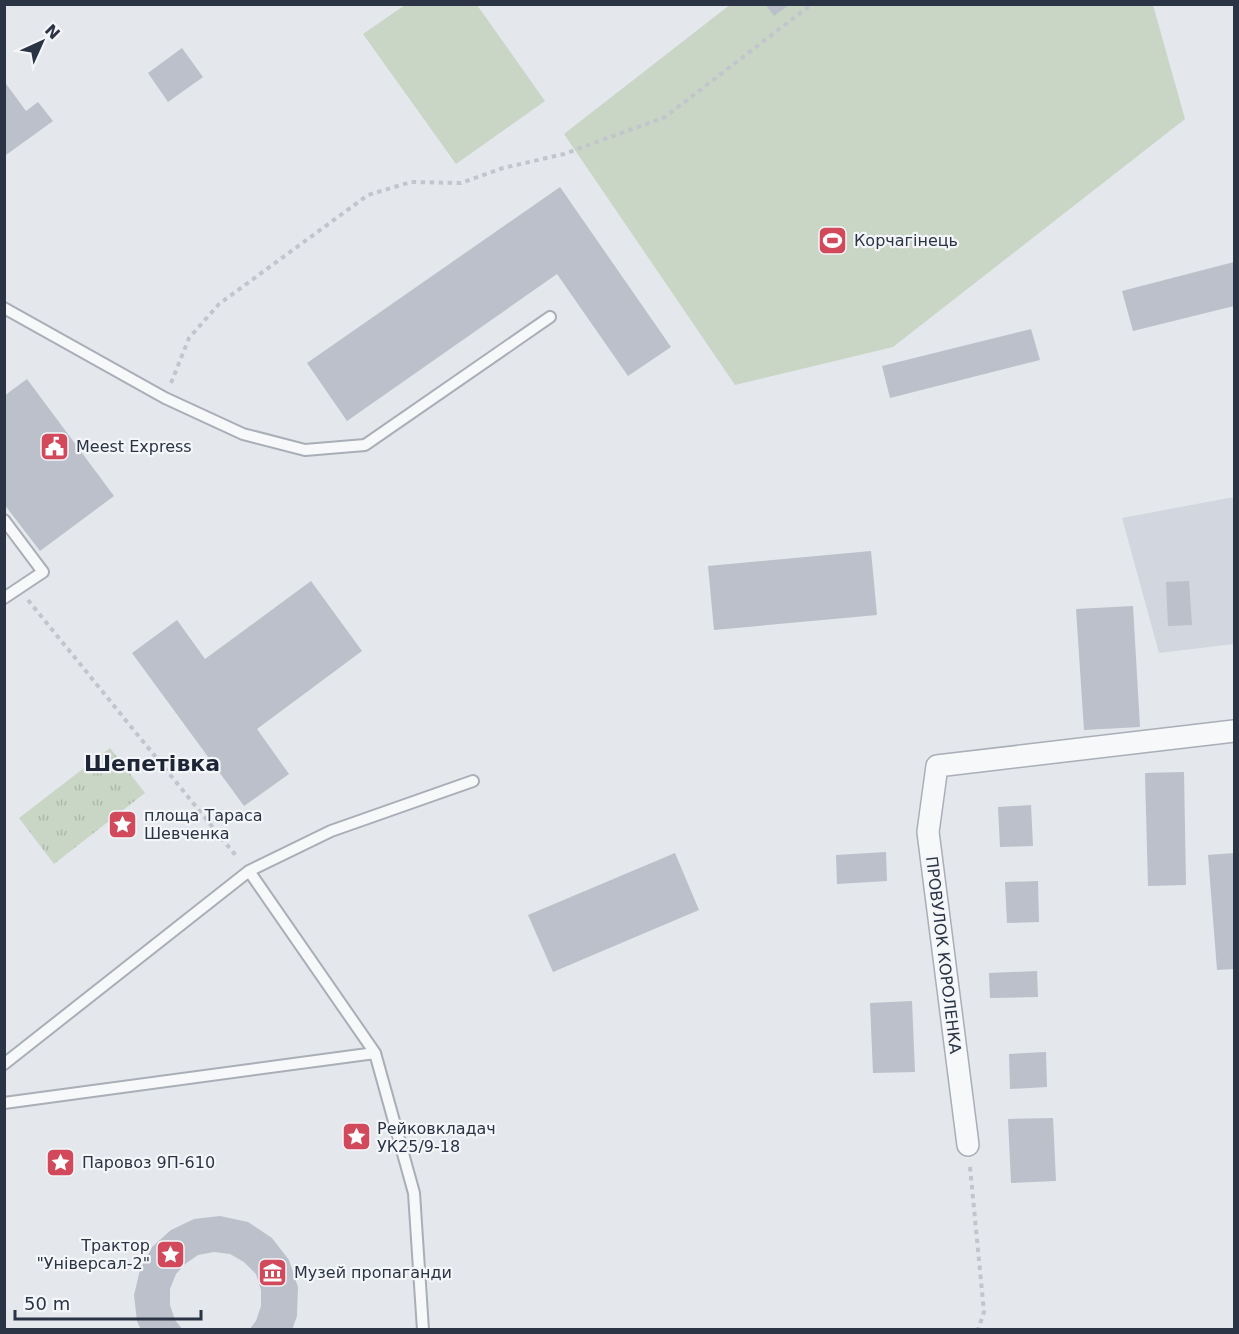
<svg xmlns="http://www.w3.org/2000/svg" width="1239" height="1334" font-family="'DejaVu Sans',sans-serif">
<style>
.built{fill:#d2d6de}
.grass{fill:url(#grass-tufts)}
.green{fill:#c9d6c5}
.building{fill:#bbc0ca}
.lines{fill:none;stroke-linecap:round;stroke-linejoin:round}
.service-casing{stroke:#a9aeb7;stroke-width:14}
.minor-casing{stroke:#a9aeb7;stroke-width:24}
.path{stroke:#c2c5cb;stroke-width:4;stroke-dasharray:4.5 4.5;stroke-linecap:butt}
.service{stroke:#f7f8fa;stroke-width:10}
.minor{stroke:#f7f8fa;stroke-width:21}
.labels{text-anchor:middle;stroke-width:4.5;stroke-linejoin:round;paint-order:stroke}
.poi-label{font-size:16px;fill:#2b3445;stroke:#f4f6f9;text-anchor:start}
.street-label{font-size:16px;fill:#2b3445;stroke:#f4f6f9}
.district-label{font-size:22px;font-weight:bold;fill:#1d2536;stroke:#f4f6f9}
</style>
<defs>
<pattern id="grass-tufts" width="24" height="20" patternUnits="userSpaceOnUse" patternTransform="scale(1.5)"><rect width="24" height="20" fill="#c9d6c5"/><path d="M3 7l-1-3M5 7V3M7 7l1-3M15 17l-1-3M17 17v-4M19 17l1-3" fill="none" stroke="#adb8ab"/></pattern>
</defs>
<rect width="100%" height="100%" fill="#e4e7ec"/>
<!-- built -->
<path class="built" d="M1234 497V644L1159 653 1122 518Z"/>
<!-- grass -->
<path class="grass" d="M110 748 145 793 54 864 19 818Z"/>
<!-- green -->
<path class="green" d="M731 4 1153 5 1185 119 893 347 735 385 564 134Z
M405 5H477L545 101 456 164 363 34Z"/>
<!-- building -->
<path class="building" d="M765 4H790L774 16Z
M182 48 203 77 168 102 148 73Z
M4 81 26 111 38 102 53 121 6 155Z
M560 187 671 347 628 376 557 274 347 421 307 363Z
M1234 262V306L1133 331 1122 291Z
M1031 329 1040 360 890 398 882 366Z
M27 379 114 496 40 551 4 504V396Z
M871 551 877 615 714 630 708 566Z
M311 581 362 651 257 729 289 774 244 806 132 653 177 620 205 659Z
M1189 581 1192 625 1168 626 1166 582Z
M1133 606 1140 727 1084 730 1076 609Z
M1184 772 1186 885 1148 886 1145 773Z
M1031 805 1033 846 1000 847 998 807Z
M886 852 887 881 837 884 836 855Z
M675 853 699 910 553 972 528 915Z
M1234 853V969L1217 970 1208 855Z
M1038 881 1039 922 1007 923 1005 882Z
M1037 971 1038 997 990 998 989 973Z
M912 1001 915 1072 873 1073 870 1003Z
M1046 1052 1047 1087 1010 1089 1009 1054Z
M1053 1118 1056 1181 1011 1183 1008 1119Z
M220 1216 248 1222 272 1238 289 1260 298 1287 297 1316 292 1330H249L256 1321 261 1306V1290L256 1274 244 1262 230 1254 214 1252 198 1255 185 1264 176 1274 170 1289V1305L175 1320 183 1330H141L137 1321 134 1295 140 1270 152 1247 171 1230 194 1219Z"/>
<g class="lines">
<defs>
<path id="service" d="M4 308 165 398 243 434 305 450 365 445 550 317
M4 520 43 572 4 598
M249 871 375 1053 414 1193 423 1330
M4 1064 249 871 331 831 473 781
M4 1103 375 1053"/>
<path id="minor" d="M968 1145 928 832 937 766 1234 731"/>
</defs>
<!-- service casing -->
<use href="#service" class="service-casing"/>
<!-- minor casing -->
<use href="#minor" class="minor-casing"/>
<!-- path -->
<path class="path" d="M171 383 189 338 219 304 368 195 411 182 461 183 503 168 564 154 665 117 812 4
M28 600 237 857
M970 1167 984 1312 978 1330"/>
<!-- service -->
<use href="#service" class="service"/>
<!-- minor -->
<use href="#minor" class="minor"/>
</g>
<!-- icons -->
<defs>
<symbol id="stadium-square" viewBox="-11 -11 22 22"><rect x="-9" y="-9" width="18" height="18" rx="4" fill="#d1495b" stroke="#f4f6f9"/><path d="M0-5a6.5 5 0 1 0 0 10a6.5 5 0 1 0 0-10ZM-3.5-1.8h7v3.6h-7Z" fill="#fff"/></symbol>
<symbol id="civic-square" viewBox="-11 -11 22 22"><rect x="-9" y="-9" width="18" height="18" rx="4" fill="#d1495b" stroke="#f4f6f9"/><path d="M-.6-6.5H3V-4.5H.6V-3L4-1V1h2V6H-6V1h2V-1L-.6-3ZM-1.2 2.5V6h2.4V2.5Z" fill="#fff"/></symbol>
<symbol id="sight-square" viewBox="-11 -11 22 22"><rect x="-9" y="-9" width="18" height="18" rx="4" fill="#d1495b" stroke="#f4f6f9"/><path d="M0-6L1.8-2.2L6-1.7L2.9 1.2L3.7 5.4L0 3.3L-3.7 5.4L-2.9 1.2L-6-1.7L-1.8-2.2Z" fill="#fff"/></symbol>
<symbol id="museum-square" viewBox="-11 -11 22 22"><rect x="-9" y="-9" width="18" height="18" rx="4" fill="#d1495b" stroke="#f4f6f9"/><path d="M0-6L6-3V-2H-6V-3ZM-5-1h2V3h-2ZM-1-1h2V3h-2ZM3-1h2V3H3ZM-6 4H6V6H-6Z" fill="#fff"/></symbol>
</defs>
<g fill-rule="evenodd">
<use href="#stadium-square" x="816" y="224" width="33" height="33"/>
<use href="#civic-square" x="38" y="430" width="33" height="33"/>
<use href="#sight-square" x="106" y="808" width="33" height="33"/>
<use href="#sight-square" x="340" y="1120" width="33" height="33"/>
<use href="#sight-square" x="44" y="1146" width="33" height="33"/>
<use href="#sight-square" x="154" y="1238" width="33" height="33"/>
<use href="#museum-square" x="256" y="1256" width="33" height="33"/>
</g>
<g class="labels">
<!-- poi labels -->
<g class="poi-label">
<text x="854" y="246">Корчагінець</text>
<text x="76" y="452">Meest Express</text>
<text x="144" y="821">площа Тараса<tspan x="144" dy="18">Шевченка</tspan></text>
<text x="377" y="1134">Рейковкладач<tspan x="377" dy="18">УК25/9-18</tspan></text>
<text x="82" y="1168">Паровоз 9П-610</text>
<text x="150" y="1251" text-anchor="end">Трактор<tspan x="150" dy="18">"Універсал-2"</tspan></text>
<text x="294" y="1278">Музей пропаганди</text>
</g>
<!-- street labels -->
<g class="street-label">
<text transform="translate(944 955) rotate(83)" y="6">ПРОВУЛОК КОРОЛЕНКА</text>
</g>
<!-- district labels -->
<g class="district-label">
<text x="152" y="771">Шепетівка</text>
</g>
</g>
<!-- border -->
<rect width="1239" height="1334" fill="none" stroke="#2b3445" stroke-width="12"/>
<!-- north arrow -->
<g transform="translate(42 42) rotate(45)" stroke="#f4f6f9" stroke-width="4.5" paint-order="stroke">
<path d="M0-4.5L10 22L0 15L-10 22Z" fill="#2b3445"/>
<text y="-9" font-size="16" font-weight="bold" text-anchor="middle" fill="#2b3445">N</text>
</g>
<!-- scale -->
<path d="M15 1310v9h186v-9" fill="none" stroke="#2b3445" stroke-width="3"/>
<text x="24" y="1310" font-size="18" fill="#2b3445" stroke="#f4f6f9" stroke-width="4.5" paint-order="stroke">50 m</text>
</svg>
